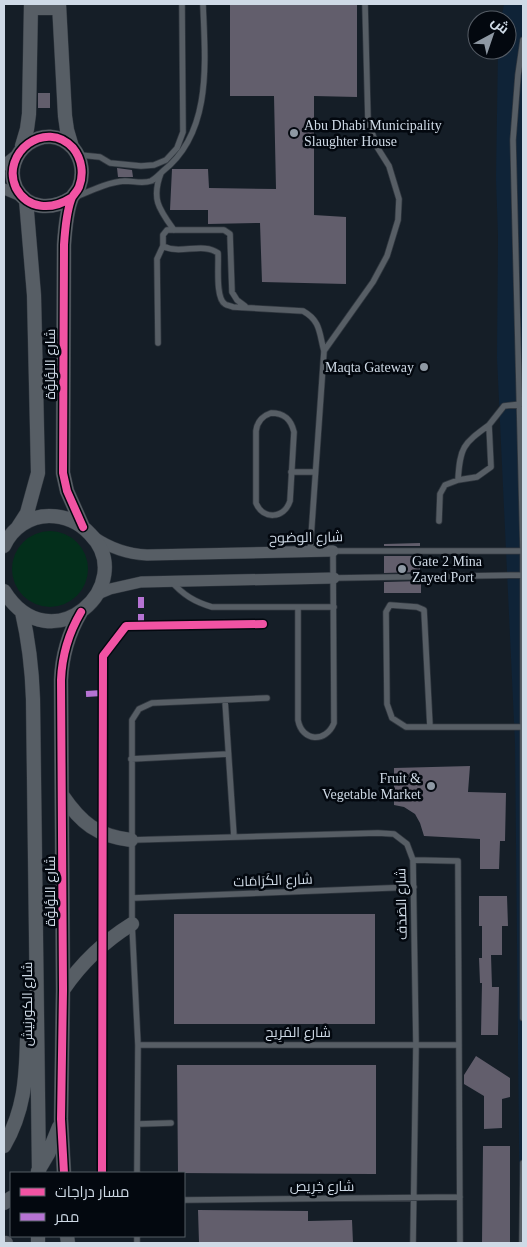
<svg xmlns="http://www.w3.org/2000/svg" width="527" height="1247" font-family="'Times New Roman',Cairo,serif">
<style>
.built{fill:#0f2337}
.green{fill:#032f1b}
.building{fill:#625e6c}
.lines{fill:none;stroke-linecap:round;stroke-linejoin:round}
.service-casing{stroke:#30373f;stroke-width:7}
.minor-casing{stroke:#30373f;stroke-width:12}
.tertiary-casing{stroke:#30373f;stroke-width:15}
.service{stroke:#575e65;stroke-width:5.5}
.minor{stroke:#575e65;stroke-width:11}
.tertiary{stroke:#575e65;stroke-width:14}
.quiet{stroke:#b673d3;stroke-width:6;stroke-dasharray:12 6;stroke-linecap:butt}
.cycleway-casing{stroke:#03080f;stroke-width:11}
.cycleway{stroke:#f153a3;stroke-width:8}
.poi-dot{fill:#8e98a3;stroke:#03080f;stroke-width:2}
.labels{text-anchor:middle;stroke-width:5;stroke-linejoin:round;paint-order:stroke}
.poi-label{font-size:14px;fill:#cfdae6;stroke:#03080f;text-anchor:start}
.street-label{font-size:14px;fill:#cfdae6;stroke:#03080f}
</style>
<rect width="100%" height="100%" fill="#151e27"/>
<!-- built -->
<path class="built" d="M504 4H523V1243H520L515 743 497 358 498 236 496 179 498 50H507V20H501Z"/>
<!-- green -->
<path class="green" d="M12 569a38 38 0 1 1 76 0a38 38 0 1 1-76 0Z"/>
<!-- building -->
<path class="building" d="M230 4H357V97L314 96V215L346 217V284L262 282 260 223 208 224V210H170L172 169H208L209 188 276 189 274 96H230Z
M38 93H50V108H38Z
M117 168 132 170 133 177H118Z
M420 543V546H384V544Z
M384 556H420V572L384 573Z
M421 581V593H384V582Z
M470 766 468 792 506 793 505 841H500L499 869H480V839L424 836 420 823 415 814 404 807 394 805V768Z
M479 896H507L508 926H502V955H491L492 987H499L498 1035H481L482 983H480L479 958H482V926H479Z
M174 914H375V1024H174Z
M476 1056 510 1078V1097L502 1099V1128L484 1129V1096L464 1084V1075Z
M177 1065H376V1174L178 1173Z
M483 1146H510V1243H482Z
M198 1210 308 1211V1221L352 1220 353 1243H199Z"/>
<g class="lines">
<defs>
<path id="service" d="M523 40 518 75 513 140 523 551V1018
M80 155 100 157 110 163 141 166 154 165 166 160 177 148 183 132 182 4
M161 173C151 199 159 209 174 230
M78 196C92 190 109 182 125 181 133 181 143 184 151 181 155 179 160 174 163 171 213 132 205 60 203 4
M245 306 237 300 232 292 230 234 224 230H167L163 235V246C179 255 203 242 218 253 219 264 215 298 225 304 225 305 232 306 233 307L303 311C321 321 319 333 324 351L310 552
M158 343 157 259 163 246
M324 351 373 282 387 256 398 220 399 199 389 166 377 147 368 121 365 4
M271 413C284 413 291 419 294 432L290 501C284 519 263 520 256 503V431C257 422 262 416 271 413Z
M291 472H315
M458 480C460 447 463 444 489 425
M439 521 440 494 445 485 458 480 477 477 491 467 489 425 504 406 521 404
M334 578 523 575
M171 581C183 595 195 602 212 607H334
M298 608V720C302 742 326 743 334 723L333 551H523
M225 700 234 837
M430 727 424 610 417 607 390 605 386 612 387 704 392 718 406 727H523
M131 759 228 754
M131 840 378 833 394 834 407 844 413 860 416 1045 413 1243
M413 860 458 861 460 1243
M133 898 414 887
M138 1045H458
M138 1124 171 1123
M137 1173 138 1045 132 924V720L139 709 152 703 267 698
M184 1200 460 1197
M137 1236V1243
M522 1243 523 1163"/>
<path id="minor" d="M4 165 14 157
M4 189 21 196
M94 537C110 548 127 554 147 555L333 551
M98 594 110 589 141 582 334 578"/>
<path id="tertiary" d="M59 4 65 116 67 130 72 147
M31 8H59
M22 146 27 129 29 114 31 4
M71 198C52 210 28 210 16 188 0 153 46 118 73 148 82 159 84 174 79 187 77 192 72 195 71 200 66 214 65 230 64 245L63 473 67 491 83 527
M18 527 27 513 38 473 34 295 26 200
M4 546C12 528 30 516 49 516 66 516 79 522 90 534 140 584 51 666 4 591
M22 612C29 642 32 669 33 699L39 1173
M62 795C81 823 97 836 131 840
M63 990C82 962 103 942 132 924
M4 1146C24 1111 26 1080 27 1040
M38 1171 48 1154 59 1127
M64 1173 61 1119 63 990 61 680C62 655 68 634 81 612
M4 1203 11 1198
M67 1236 68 1243
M4 1243H6
M38 1243V1236"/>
</defs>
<!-- service casing -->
<use href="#service" class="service-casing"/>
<!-- minor casing -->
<use href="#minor" class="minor-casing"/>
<!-- tertiary casing -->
<use href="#tertiary" class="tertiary-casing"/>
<!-- service -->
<use href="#service" class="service"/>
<!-- minor -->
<use href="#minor" class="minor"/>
<!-- tertiary -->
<use href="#tertiary" class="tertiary"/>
<!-- quiet -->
<path class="quiet" d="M141 626V597
M86 694 102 693"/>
<defs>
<path id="cycleway" d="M71 198C52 210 28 210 16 188 0 153 46 118 73 148 82 159 84 174 79 187 77 192 72 195 71 200 66 214 65 230 64 245L63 473 67 491 83 527
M64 1173 61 1119 63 990 61 680C62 655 68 634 81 612
M102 1173 103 656 126 626 263 624"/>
</defs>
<!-- cycleway casing -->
<use href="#cycleway" class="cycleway-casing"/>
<!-- cycleway -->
<use href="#cycleway" class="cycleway"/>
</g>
<!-- markers -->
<g class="poi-dot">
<circle cx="294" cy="133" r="5"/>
<circle cx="424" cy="367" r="5"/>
<circle cx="402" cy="569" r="5"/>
<circle cx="431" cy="786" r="5"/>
</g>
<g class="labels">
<!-- poi labels -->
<g class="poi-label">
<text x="304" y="130">Abu Dhabi Municipality<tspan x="304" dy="16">Slaughter House</tspan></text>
<text x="414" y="372" text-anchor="end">Maqta Gateway</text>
<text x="412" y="566">Gate 2 Mina<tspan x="412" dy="16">Zayed Port</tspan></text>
<text x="421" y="783" text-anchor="end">Fruit &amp;<tspan x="421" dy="16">Vegetable Market</tspan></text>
</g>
<!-- street labels -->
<g class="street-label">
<text transform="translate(50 364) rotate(-90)" y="5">شارع اللؤلؤة</text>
<text transform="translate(306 537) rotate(-1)" y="5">شارع الوضوح</text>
<text transform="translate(273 880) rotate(-2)" y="5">شارع الكَرَامَات</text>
<text transform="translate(50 891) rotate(-90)" y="5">شارع اللؤلؤة</text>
<text transform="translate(401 904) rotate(-91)" y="5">شارع الصَدَف</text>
<text transform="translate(27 1004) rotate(-90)" y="5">شارع الكورنيش</text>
<text x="298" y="1037">شارع المُرِيح</text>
<text x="322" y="1191">شارع خِرِيص</text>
</g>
</g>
<!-- border -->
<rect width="527" height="1247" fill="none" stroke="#cfdae6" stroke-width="10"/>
<!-- legend -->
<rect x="10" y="1172" width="175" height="65" fill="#03080f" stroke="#555c65"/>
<rect x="20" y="1188" width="25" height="8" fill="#f153a3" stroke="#555c65"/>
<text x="55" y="1197" font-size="15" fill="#cfdae6">مسار دراجات</text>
<rect x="20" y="1213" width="25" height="8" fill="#b673d3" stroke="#555c65"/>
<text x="55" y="1222" font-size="15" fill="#cfdae6">ممر</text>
<!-- north arrow -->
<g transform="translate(492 35) rotate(40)"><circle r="24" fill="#03080f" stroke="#555c65"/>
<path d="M0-4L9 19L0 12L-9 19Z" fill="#8e98a3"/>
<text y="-8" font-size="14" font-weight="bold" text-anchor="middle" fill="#cfdae6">ش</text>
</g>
</svg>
